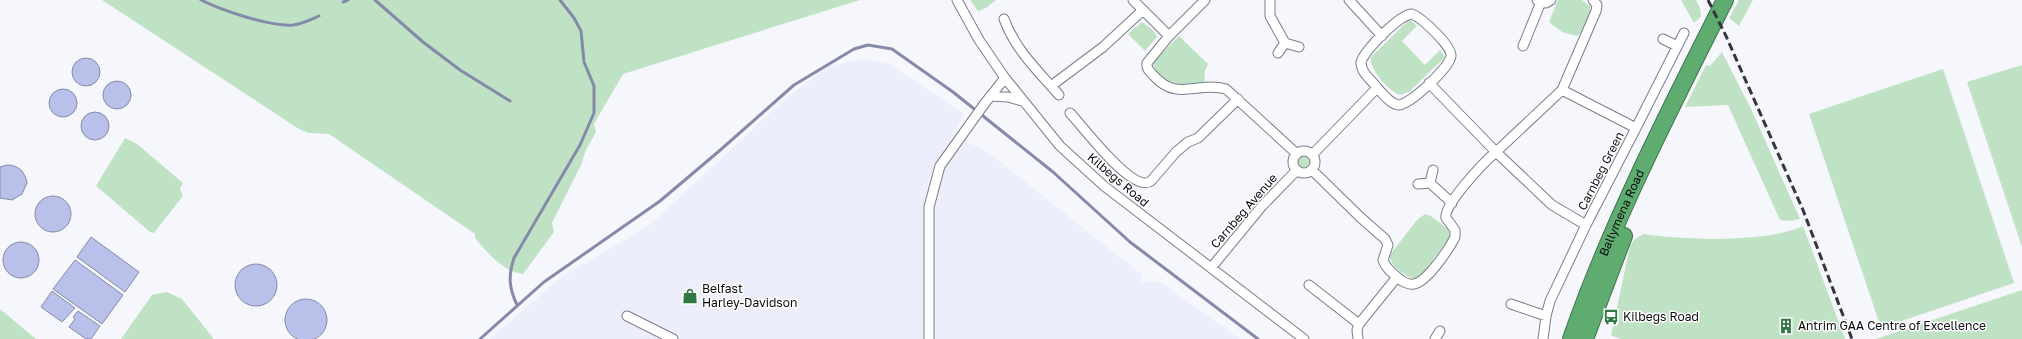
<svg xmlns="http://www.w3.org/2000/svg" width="2022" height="339" font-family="'Golos Text',sans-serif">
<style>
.built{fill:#eceefb}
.green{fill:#bfe2c5}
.water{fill:#b9c0e9;stroke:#858aa8}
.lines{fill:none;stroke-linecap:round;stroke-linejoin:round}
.stream{stroke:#858aa8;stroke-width:3}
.street-casing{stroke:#7b7d8a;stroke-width:11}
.highway-casing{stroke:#41744e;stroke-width:18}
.street{stroke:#fff;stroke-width:9}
.highway{stroke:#5eac6f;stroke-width:16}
.rail{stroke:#35363b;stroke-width:3;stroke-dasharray:8 4;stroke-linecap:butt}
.labels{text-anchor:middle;stroke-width:3;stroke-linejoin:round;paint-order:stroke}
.street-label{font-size:12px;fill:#0b0b10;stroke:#fff}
.poi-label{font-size:12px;fill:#0b0b10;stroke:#fff;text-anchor:start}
</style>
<rect width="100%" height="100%" fill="#f6f7fc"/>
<!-- built -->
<path class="built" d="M860 59 889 64 964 114 952 134 989 153 1142 275 1141 282H1160L1240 339H490L560 278 650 225 783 101 827 67Z"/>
<!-- green -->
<path class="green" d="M102 0H860L623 74 594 124 596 132 585 152 582 163 552 223 554 232 523 274C503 272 487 252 475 238V234L329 134 309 133 299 129Z
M970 0H996L986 8 978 11Z
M1558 0H1582L1590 6C1591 16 1585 31 1577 36L1562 32 1549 22Z
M1681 0H1696L1700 8 1701 17 1694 23Z
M1739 0H1753L1739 26 1729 18Z
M1410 19 1417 26 1402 41 1425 65 1440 50 1445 57 1409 92 1400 95C1389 92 1368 68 1371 57Z
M1142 22 1153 30 1157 37 1145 51 1128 34Z
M1179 36 1208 64 1205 71 1204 85C1184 85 1169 86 1155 70L1153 62Z
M1722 52 1753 113 1800 219 1789 221 1780 220 1728 105 1685 107 1706 65 1710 66Z
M2022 65V247L1967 82Z
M1943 69 2014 283 1881 328 1809 114Z
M125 138 137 144 183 183 180 189 183 196 154 233 150 232 96 186Z
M1298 162a6 6 0 1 1 12 0a6 6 0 1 1-12 0Z
M1425 214 1431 216 1449 230 1450 237 1421 276 1417 279C1407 279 1391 266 1389 256L1417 220Z
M1803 226 1845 339H1620L1611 335 1630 246 1634 240 1643 234C1684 240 1766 243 1803 226Z
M2022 290V339H1876Z
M167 292 182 299 214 339H121L152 295Z
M0 309 36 339H0Z"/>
<!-- water -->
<path class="water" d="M72 72a14 14 0 1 1 28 0a14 14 0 1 1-28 0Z
M103 95a14 14 0 1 1 28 0a14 14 0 1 1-28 0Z
M49 103a14 14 0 1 1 28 0a14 14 0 1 1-28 0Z
M81 126a14 14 0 1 1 28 0a14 14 0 1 1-28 0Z
M7 165C18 165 25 171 27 183L22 194 12 200 0 198V167Z
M35 214a18 18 0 1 1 36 0a18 18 0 1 1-36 0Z
M91 237 139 272 125 292 77 257Z
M3 260a18 18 0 1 1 36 0a18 18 0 1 1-36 0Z
M75 260 123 295 102 324 53 289Z
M235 285a21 21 0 1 1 42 0a21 21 0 1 1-42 0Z
M52 291 75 308 62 322 41 307Z
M285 320a21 21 0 1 1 42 0a21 21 0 1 1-42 0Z
M78 311 100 326 91 339H86L69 327 75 319 73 317Z"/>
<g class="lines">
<!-- stream -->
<path class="stream" d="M201 0C221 10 270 27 293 25 302 24 310 20 319 16
M375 0 423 42 460 70 510 101
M343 2 348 0
M517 305C509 288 508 276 514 258L580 145 594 113V86L584 62 581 31 574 18 560 0
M480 339 544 282 660 201 718 152 794 85 854 49 868 45 892 49 953 92 1053 172 1130 242 1258 339"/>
<defs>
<path id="street" d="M957 0 979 40 1005 78 1060 146 1104 186 1304 339
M1133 0 1169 36 1147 63C1146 69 1150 72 1154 76 1177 102 1199 81 1226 89L1297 154
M1270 0V16L1285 43 1278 53
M1349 0 1382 36
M1537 0 1546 3 1551 0
M1593 0 1597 5 1596 11 1562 90 1636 128 1684 33
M1412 14C1422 18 1452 46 1451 56 1450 67 1409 106 1398 105 1389 103 1381 92 1375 85 1369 78 1361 72 1361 62 1365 50 1400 14 1412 14Z
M1004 19C1014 46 1032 65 1051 86L1103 47 1143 10
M1169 36 1205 0
M1663 39 1677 46
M1285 43 1299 47
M1523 46 1541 2
M1429 83 1496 152 1562 90
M1051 86 1059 95
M990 96 1008 97 1022 101
M1070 113C1082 125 1133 195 1151 181L1176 152 1188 142 1198 138 1238 99
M1293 162a11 11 0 1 1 22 0a11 11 0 1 1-22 0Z
M1313 154 1377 88
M1312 170 1360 217 1385 239 1388 245 1383 260C1385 267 1391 272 1397 277 1401 281 1408 285 1414 284 1427 282 1449 249 1455 237V230L1446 218C1443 205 1485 161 1496 152L1552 205 1586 225 1550 301 1546 316 1543 339
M1433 170 1430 183 1452 203
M1418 184 1430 183
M1586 225 1636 128
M1211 268 1262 206 1297 170
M1309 285 1359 324
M1511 304 1546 316
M627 316 673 339
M929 339V207L940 166 985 103 1005 78
M1358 339 1357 330 1359 324 1397 277
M1435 339 1440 331"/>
<g id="highway">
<path id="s1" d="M1571 339C1611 224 1670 109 1725 0"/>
<path d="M1585 339 1624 236"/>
</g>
</defs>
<!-- street casing -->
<use href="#street" class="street-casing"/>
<!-- highway casing -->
<use href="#highway" class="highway-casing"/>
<!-- street -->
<use href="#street" class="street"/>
<!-- highway -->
<use href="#highway" class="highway"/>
<!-- rail -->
<path class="rail" d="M1708 0 1726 36 1803 210 1852 339"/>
</g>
<!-- icons -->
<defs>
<symbol id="shop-bare" viewBox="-9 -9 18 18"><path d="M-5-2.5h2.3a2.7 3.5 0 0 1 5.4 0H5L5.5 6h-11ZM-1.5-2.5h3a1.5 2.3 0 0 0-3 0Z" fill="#317742" stroke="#fff" stroke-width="2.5" paint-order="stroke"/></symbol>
<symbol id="bus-bare" viewBox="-9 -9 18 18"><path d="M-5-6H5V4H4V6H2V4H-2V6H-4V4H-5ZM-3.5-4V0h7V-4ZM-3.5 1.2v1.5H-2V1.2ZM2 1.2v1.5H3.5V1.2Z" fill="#317742" stroke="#fff" stroke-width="2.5" paint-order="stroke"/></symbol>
<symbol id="building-bare" viewBox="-9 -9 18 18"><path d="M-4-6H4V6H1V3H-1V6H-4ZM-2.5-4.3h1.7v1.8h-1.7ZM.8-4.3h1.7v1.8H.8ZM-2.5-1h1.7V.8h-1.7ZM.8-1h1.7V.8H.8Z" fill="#317742" stroke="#fff" stroke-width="2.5" paint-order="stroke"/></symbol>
</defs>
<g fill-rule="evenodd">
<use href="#shop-bare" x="679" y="285" width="22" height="22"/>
<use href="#bus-bare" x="1600" y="306" width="22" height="22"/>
<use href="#building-bare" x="1775" y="315" width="22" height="22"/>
</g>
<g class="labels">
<!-- street labels -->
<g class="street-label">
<text transform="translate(1601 171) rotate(-63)" y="4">Carnbeg Green</text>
<text transform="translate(1118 180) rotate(40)" y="4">Kilbegs Road</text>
<text transform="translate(1244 211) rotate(-49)" y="4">Carnbeg Avenue</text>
<text dy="4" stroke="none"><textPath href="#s1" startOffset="136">Ballymena Road</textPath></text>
</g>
<!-- poi labels -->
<g class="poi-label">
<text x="702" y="293">Belfast<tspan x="702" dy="14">Harley-Davidson</tspan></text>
<text x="1623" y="321">Kilbegs Road</text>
<text x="1798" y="330">Antrim GAA Centre of Excellence</text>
</g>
</g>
</svg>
